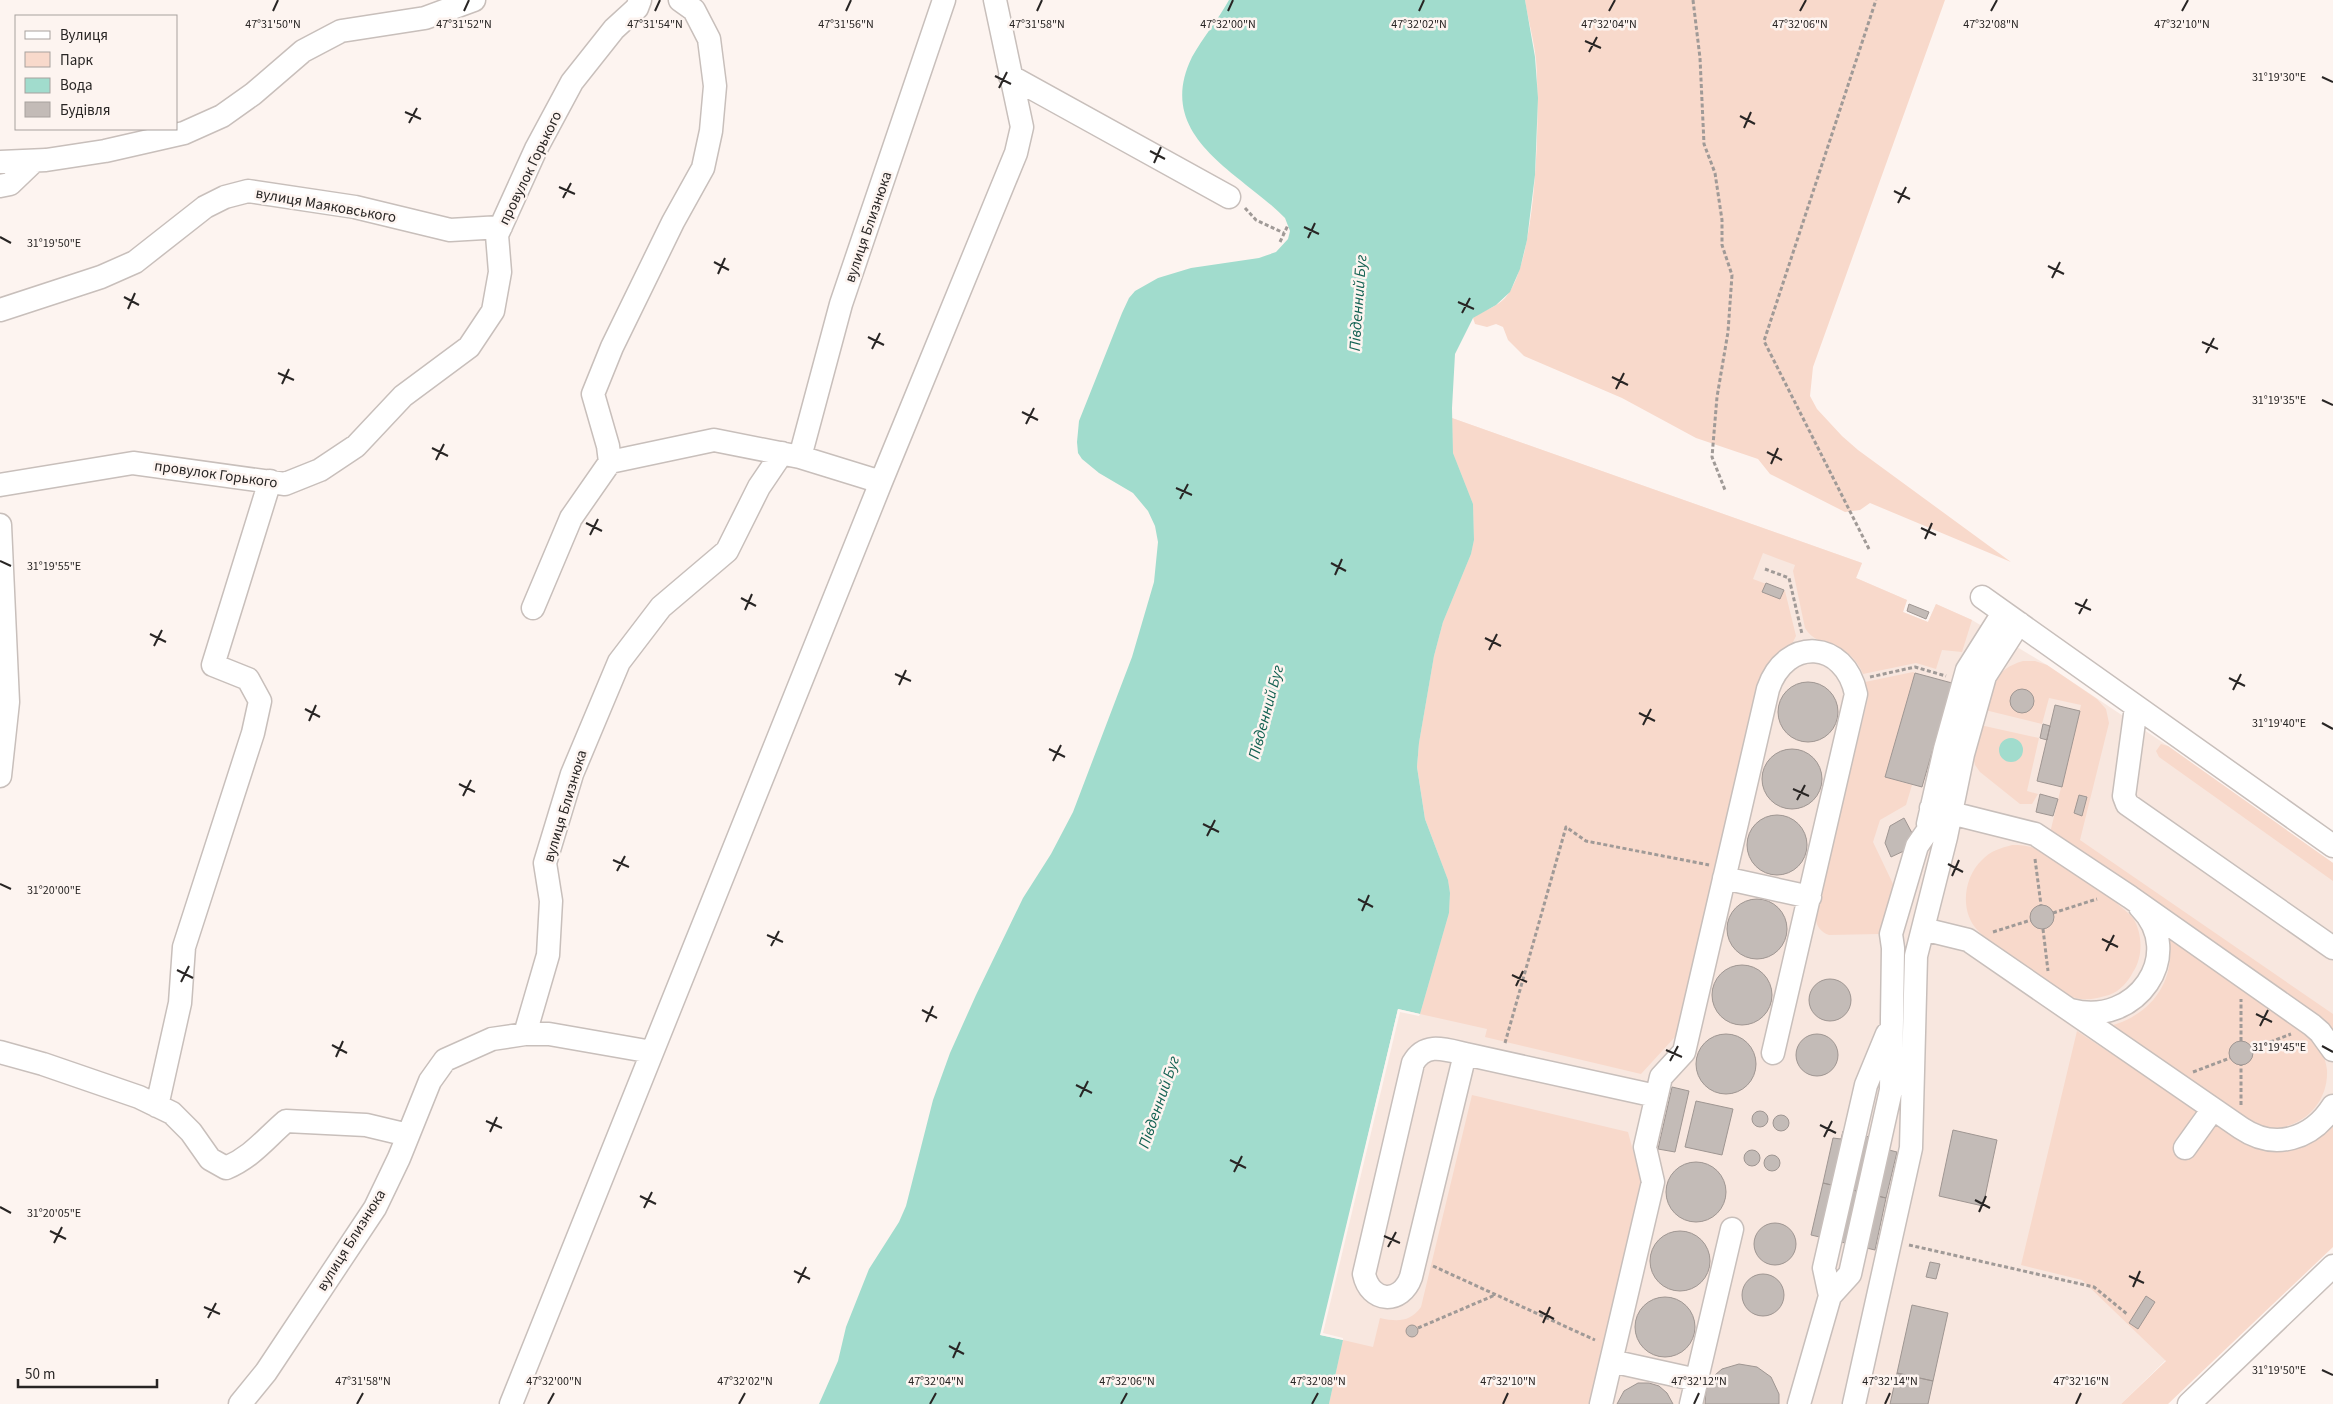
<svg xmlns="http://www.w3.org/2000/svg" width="2333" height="1404" font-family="'Source Sans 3',sans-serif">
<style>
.built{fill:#f8e7df}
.green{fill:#f8d9cb}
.water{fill:#a1dccd}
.pier{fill:#fdf4f0}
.building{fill:#c3bbb7;stroke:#9f9692}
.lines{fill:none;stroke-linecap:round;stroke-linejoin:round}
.minor-casing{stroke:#c8bfbb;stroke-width:25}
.path{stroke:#a09a97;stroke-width:3;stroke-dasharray:4 2.5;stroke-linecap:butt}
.minor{stroke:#fff;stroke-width:22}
.ticks{fill:none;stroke:#282524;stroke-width:2}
.labels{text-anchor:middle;stroke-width:5;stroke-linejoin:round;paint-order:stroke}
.street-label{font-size:15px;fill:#282524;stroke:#fdf4f0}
.water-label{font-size:16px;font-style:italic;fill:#136152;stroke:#fdf4f0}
.ticks-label{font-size:12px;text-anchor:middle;fill:#282524;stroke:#fdf4f0;stroke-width:5;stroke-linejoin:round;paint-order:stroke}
</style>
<rect width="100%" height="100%" fill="#fdf4f0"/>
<!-- built -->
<path class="built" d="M1452 418 1862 563 1856 578 1907 600 1903 612 1928 622 1936 604 1972 620 2047 665 2168 746 2333 863V1196L2121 1404H1329L1342 1341 1320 1335 1398 1009 1449 913 1419 743 1434 656 1443 622Z"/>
<!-- green -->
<path class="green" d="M1525 0H1945L1813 367 1810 396 1817 409 1842 436 1858 450 2011 562 1870 503 1860 510 1845 512 1770 474 1758 459 1696 438 1622 398 1524 356 1508 340 1503 327 1496 324 1487 327 1475 324 1473 318C1483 310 1497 307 1505 298 1538 261 1540 110 1536 60 1534 40 1528 20 1525 0Z
M1452 418 1862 563 1856 578 1907 600 1903 612 1928 622 1936 604 1972 620 1962 652 1942 650 1936 669 1916 663 1863 674C1849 639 1819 651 1805 628L1793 571 1795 565 1763 553 1753 579 1785 591 1796 636 1790 648 1685 1026 1641 1074 1485 1037 1487 1029 1420 1014 1449 913 1450 893 1448 880 1425 819 1417 767 1419 743 1434 656 1443 622 1471 554 1474 540 1473 504 1453 453Z
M2023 661H2035L2047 665 2097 699 2106 709 2109 723 2080 840 2333 1014V1033L2050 833 2081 705 2049 698 2042 724 1985 710C1993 685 1995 669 2023 661Z
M1913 672 1915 673 1885 777 1912 785 1906 805 1880 820 1873 842 1894 886 1880 934 1829 935C1819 931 1815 924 1816 914L1868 698 1865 682Z
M1980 725 2039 738 2027 791 2038 794 2032 804H2020L1980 772 1975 765 1973 757Z
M2161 744 2168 746 2333 863V881L2159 757 2156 751Z
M2012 845C2023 845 2032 846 2042 851 2056 857 2124 906 2133 918 2143 934 2143 957 2133 972 2128 982 2120 991 2109 995 2098 998 2087 1001 2075 998 2056 992 1986 943 1974 926 1960 906 1965 876 1982 860 1990 851 2001 848 2012 845Z
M2169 939 2313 1039C2320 1049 2326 1058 2327 1070 2329 1107 2295 1136 2258 1126 2253 1124 2247 1120 2241 1117L2110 1026C2151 1015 2176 982 2169 939Z
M2077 1031 2242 1140 2333 1121V1247L2168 1404H2121L2166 1361 2082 1280 2021 1265Z
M1472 1095 1628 1132 1645 1196 1597 1404H1329L1343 1340 1373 1347 1380 1318C1398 1322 1410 1322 1421 1307Z"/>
<!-- water -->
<path class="water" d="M1229 0H1525L1535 57 1538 98 1535 175 1527 240 1520 269 1510 292 1496 305 1473 318 1455 354 1452 408 1453 453 1473 504 1474 540 1471 554 1443 622 1434 656 1419 743 1417 767 1425 819 1448 880 1450 893 1449 913 1420 1014 1398 1009 1321 1335 1343 1340 1329 1404H819L838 1361 846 1327 869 1269 899 1222 906 1206 933 1100 950 1053 976 995 1023 898 1051 854 1073 812 1132 657 1154 582 1158 542 1155 526 1148 511 1133 493 1099 473 1082 459 1078 453 1077 442 1079 421 1122 313 1129 298 1135 291 1158 278 1191 268 1259 258 1276 252 1288 239 1290 231 1285 218C1240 172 1153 137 1192 57 1203 37 1218 20 1229 0Z
M1999 750a12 12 0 1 1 24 0a12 12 0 1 1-24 0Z"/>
<!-- pier -->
<path class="pier" d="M1398 1009 1420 1014 1419 1016 1400 1012 1323 1333 1343 1338V1340L1320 1335Z"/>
<!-- building -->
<path class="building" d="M1766 583 1784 590 1780 599 1762 592Z
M1909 604 1929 612 1926 619 1907 611Z
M1915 673 1952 683 1922 787 1885 777Z
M1778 712a30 30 0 1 1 60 0a30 30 0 1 1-60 0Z
M2010 701a12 12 0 1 1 24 0a12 12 0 1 1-24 0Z
M2055 705 2080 711 2062 787 2037 781Z
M2043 724 2050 726 2047 740 2040 738Z
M1762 779a30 30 0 1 1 60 0a30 30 0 1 1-60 0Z
M2040 794 2058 799 2053 816 2036 812Z
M2079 795 2087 797 2082 816 2074 813Z
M1747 845a30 30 0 1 1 60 0a30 30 0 1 1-60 0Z
M1904 818 1912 833 1906 850 1891 857 1885 843 1890 826Z
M1727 929a30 30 0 1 1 60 0a30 30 0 1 1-60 0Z
M2030 917a12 12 0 1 1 24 0a12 12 0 1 1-24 0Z
M1712 995a30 30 0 1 1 60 0a30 30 0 1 1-60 0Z
M1809 1000a21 21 0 1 1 42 0a21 21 0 1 1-42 0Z
M1796 1055a21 21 0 1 1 42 0a21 21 0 1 1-42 0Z
M1696 1064a30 30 0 1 1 60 0a30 30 0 1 1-60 0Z
M2229 1053a12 12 0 1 1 24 0a12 12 0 1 1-24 0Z
M1672 1087 1689 1091 1675 1152 1658 1149Z
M1696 1101 1733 1109 1722 1155 1685 1147Z
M1752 1119a8 8 0 1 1 16 0a8 8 0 1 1-16 0Z
M1773 1123a8 8 0 1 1 16 0a8 8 0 1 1-16 0Z
M1953 1130 1997 1140 1983 1206 1939 1196Z
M1843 1131 1891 1142 1889 1150 1897 1152 1886 1198 1823 1183 1833 1138 1841 1139Z
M1744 1158a8 8 0 1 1 16 0a8 8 0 1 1-16 0Z
M1764 1163a8 8 0 1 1 16 0a8 8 0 1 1-16 0Z
M1666 1192a30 30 0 1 1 60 0a30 30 0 1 1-60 0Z
M1823 1183 1886 1198 1875 1250 1811 1235Z
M1754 1244a21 21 0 1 1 42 0a21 21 0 1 1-42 0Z
M1650 1261a30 30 0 1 1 60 0a30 30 0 1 1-60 0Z
M1930 1262 1940 1264 1936 1279 1926 1277Z
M1742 1295a21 21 0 1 1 42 0a21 21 0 1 1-42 0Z
M2146 1296 2155 1302 2138 1329 2129 1323Z
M1635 1327a30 30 0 1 1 60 0a30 30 0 1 1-60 0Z
M1912 1305 1948 1313 1933 1381 1897 1373Z
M1406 1331a6 6 0 1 1 12 0a6 6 0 1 1-12 0Z
M1739 1364 1757 1367 1771 1377 1779 1394V1404H1705L1706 1390 1715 1375 1722 1369Z
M1897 1373 1933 1381 1928 1404H1890Z
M1638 1383H1649L1659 1386 1667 1393 1673 1404H1617L1624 1391Z"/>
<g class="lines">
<defs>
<path id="minor" d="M1010 76 1229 197
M0 162 46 160 105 151 184 133 222 116 253 94 303 51 341 31 425 18 474 0
M0 186 10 184 34 161
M0 310 101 277 135 262 205 207 225 197 248 191 355 207 450 230 501 227
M800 457 841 304 944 0
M610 462 714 440 800 457 881 482
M0 485 133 463 285 484 320 470 356 446 403 396 469 347 493 311 500 272 497 235 536 149 572 82 614 29 637 8 640 0
M0 525 8 702 0 776
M1982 597 2333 846
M533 608 571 518 610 462 608 446 593 394 612 347 673 222 703 168 711 131 715 86 709 39 694 10 680 0
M2136 707 2124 796 2127 804 2333 948
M1931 808 2035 834 2130 897 2312 1025 2320 1032 2333 1050
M1928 824 1945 749 1967 670 2003 613
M1724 878 1810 897
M1923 929 1968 940 2241 1128C2275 1151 2312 1139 2333 1106
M2071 1010C2136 1028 2187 954 2140 907
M525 1034 548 955 551 901 545 863 572 774 619 662 661 607 727 551 759 487 782 453
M0 1052 43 1064 139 1097 172 1113 191 1132 210 1159 226 1168C252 1157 265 1139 286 1121L366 1125 408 1135
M1465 1054 1411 1277C1401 1305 1370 1303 1364 1274L1413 1063C1425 1042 1444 1049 1465 1054L1656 1096
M157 1106 180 1003 184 947 253 733 260 701 248 679 213 665 270 481
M2185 1148 2213 1109
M1830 1296 1824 1268 1866 1085 1887 1034
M1611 1361 1697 1380
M240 1404 266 1372 375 1208 399 1158 430 1081 445 1060 492 1039 525 1034H549L652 1052
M511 1404 881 482 1016 153 1022 127 995 0
M1601 1404 1653 1182 1645 1147 1661 1077 1684 1052 1768 689C1786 636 1845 640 1856 694L1773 1053
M1691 1404 1732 1229
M1799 1404 1830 1296 1850 1274 1891 1090 1893 948 1891 934 1917 846 1926 833
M1854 1404 1911 1148 1916 956 1946 837 1963 754 1985 676 2019 623
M2189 1404 2333 1266"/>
</defs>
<!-- minor casing -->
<use href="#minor" class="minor-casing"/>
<!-- path -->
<path class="path" d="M1693 0 1700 58 1704 144 1715 173 1722 220V245L1732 275 1728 332 1717 397 1712 457 1725 490
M1245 208 1256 220 1284 233
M1280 242 1288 225
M1869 549 1764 341 1876 0
M1765 569 1789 578 1802 634
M1870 677 1915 667 1946 676
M2035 859 2041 905
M2053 913 2097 899
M2043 929 2048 971
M1993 932 2031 920
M2241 1041V999
M1505 1043 1566 827 1586 841 1709 865
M2252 1049 2291 1034
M2193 1072 2230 1058
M2241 1105V1065
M1909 1245 2094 1287 2127 1314
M1433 1266 1595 1340
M1418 1328 1495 1295"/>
<!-- minor -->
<use href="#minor" class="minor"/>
</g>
<!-- ticks -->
<path class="ticks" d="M273 11 278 0M464 11 469 0M655 11 660 0M846 11 851 0M1037 11 1042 0M1228 11 1233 0M1419 11 1424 0M1609 11 1615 0M1800 11 1806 0M1991 11 1997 0M2182 11 2188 0M1585 41 1601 48M1589 52 1597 37M995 76 1011 84M2322 77 2333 82M999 88 1007 72M405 112 421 119M1740 116 1755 124M409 123 417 108M1744 128 1751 112M1150 151 1165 159M1154 163 1161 147M559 187 575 194M1894 191 1910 199M563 198 571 183M1898 203 1906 187M1304 227 1319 234M0 237 11 243M1308 238 1315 223M714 262 729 270M2048 266 2064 274M718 274 725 258M2052 278 2060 262M124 297 139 305M1458 302 1474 309M128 309 135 293M1462 313 1470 298M868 337 884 345M2202 342 2218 349M872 349 880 333M2206 353 2214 338M278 373 294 380M1612 377 1628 385M282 384 289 369M1616 389 1624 373M2322 400 2333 405M1022 412 1038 420M1026 424 1034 408M432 448 448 456M1767 452 1782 460M436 460 444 444M1771 464 1778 448M1176 488 1192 495M1180 499 1188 484M586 523 602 531M1921 528 1936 535M590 535 598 519M1925 539 1932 523M0 561 11 566M1331 563 1346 571M1335 575 1342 559M741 598 756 606M2075 603 2091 610M745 610 752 594M2079 614 2087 599M150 634 166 642M1485 638 1501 646M154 646 162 630M1489 650 1497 634M895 674 911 681M2229 678 2245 686M899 685 906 670M2233 690 2241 674M305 709 320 717M1639 713 1655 721M309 721 316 705M2322 723 2333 729M1643 725 1651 709M1049 749 1065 757M1053 761 1061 745M459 784 475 792M1793 789 1809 796M463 796 471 780M1797 800 1805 785M1203 824 1219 832M1207 836 1215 820M613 860 629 867M1948 864 1963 872M617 871 625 856M1952 876 1959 860M0 884 11 889M1358 899 1373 907M1362 911 1369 895M767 935 783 942M2102 939 2118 947M771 946 779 931M2106 951 2114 935M177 970 193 978M1512 975 1527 982M181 982 189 966M1516 986 1523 971M922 1010 937 1018M2256 1014 2272 1022M926 1022 933 1006M2260 1026 2268 1010M332 1045 347 1053M2322 1046 2333 1052M1666 1050 1682 1057M336 1057 343 1041M1670 1061 1678 1046M1076 1085 1092 1093M1080 1097 1088 1081M486 1121 502 1128M1820 1125 1836 1133M490 1132 497 1117M1824 1137 1832 1121M1230 1160 1246 1168M1234 1172 1242 1156M640 1196 656 1204M1975 1200 1990 1208M0 1207 11 1213M644 1208 652 1192M1979 1212 1986 1196M50 1231 66 1239M1384 1236 1400 1243M54 1243 62 1227M1388 1247 1396 1232M794 1271 810 1279M2129 1276 2144 1283M798 1283 806 1267M2133 1287 2140 1271M204 1307 220 1314M1539 1311 1554 1319M208 1318 216 1303M1543 1323 1550 1307M949 1346 964 1354M953 1358 960 1342M2322 1370 2333 1375M357 1404 363 1393M548 1404 554 1393M739 1404 745 1393M930 1404 936 1393M1121 1404 1127 1393M1312 1404 1318 1393M1503 1404 1508 1393M1694 1404 1699 1393M1885 1404 1890 1393M2076 1404 2081 1393"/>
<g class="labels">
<!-- street labels -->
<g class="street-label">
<text transform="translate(530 168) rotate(-64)" y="5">провулок Горького</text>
<text transform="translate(326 205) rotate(10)" y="5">вулиця Маяковського</text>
<text transform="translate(868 227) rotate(-71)" y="5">вулиця Близнюка</text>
<text transform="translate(216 474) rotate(8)" y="5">провулок Горького</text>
<text transform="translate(565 806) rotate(-73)" y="5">вулиця Близнюка</text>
<text transform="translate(351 1240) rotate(-58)" y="5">вулиця Близнюка</text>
</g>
<!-- water labels -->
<g class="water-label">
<text transform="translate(1357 303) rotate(-86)" y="6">Південний Буг</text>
<text transform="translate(1265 712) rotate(-75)" y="6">Південний Буг</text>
<text transform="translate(1158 1102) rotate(-71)" y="6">Південний Буг</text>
</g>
</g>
<g class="ticks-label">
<text x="273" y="28">47°31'50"N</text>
<text x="464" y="28">47°31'52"N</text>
<text x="655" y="28">47°31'54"N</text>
<text x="846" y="28">47°31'56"N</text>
<text x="1037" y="28">47°31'58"N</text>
<text x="1228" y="28">47°32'00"N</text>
<text x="1419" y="28">47°32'02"N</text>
<text x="1609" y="28">47°32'04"N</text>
<text x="1800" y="28">47°32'06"N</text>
<text x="1991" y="28">47°32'08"N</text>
<text x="2182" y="28">47°32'10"N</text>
<text x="2279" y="81">31°19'30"E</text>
<text x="54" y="247">31°19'50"E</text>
<text x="2279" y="404">31°19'35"E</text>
<text x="54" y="570">31°19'55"E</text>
<text x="2279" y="727">31°19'40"E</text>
<text x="54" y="894">31°20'00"E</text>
<text x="2279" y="1051">31°19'45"E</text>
<text x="54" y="1217">31°20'05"E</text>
<text x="2279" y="1374">31°19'50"E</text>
<text x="363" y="1385">47°31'58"N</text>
<text x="554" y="1385">47°32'00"N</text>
<text x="745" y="1385">47°32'02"N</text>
<text x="936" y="1385">47°32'04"N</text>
<text x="1127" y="1385">47°32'06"N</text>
<text x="1318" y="1385">47°32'08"N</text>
<text x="1508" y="1385">47°32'10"N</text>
<text x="1699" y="1385">47°32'12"N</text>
<text x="1890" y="1385">47°32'14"N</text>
<text x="2081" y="1385">47°32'16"N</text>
</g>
<!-- legend -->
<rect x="15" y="15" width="162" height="115" fill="#fdf4f0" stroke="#a8a19e"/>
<rect x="25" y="31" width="25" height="8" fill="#ffffff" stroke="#a8a19e"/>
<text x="60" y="40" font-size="15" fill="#282524">Вулиця</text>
<rect x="25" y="52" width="25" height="15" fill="#f8d9cb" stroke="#a8a19e"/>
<text x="60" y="65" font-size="15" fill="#282524">Парк</text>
<rect x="25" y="78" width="25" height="15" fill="#a1dccd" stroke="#a8a19e"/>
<text x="60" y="90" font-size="15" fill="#282524">Вода</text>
<rect x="25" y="102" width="25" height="15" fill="#c3bbb7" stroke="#a8a19e"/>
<text x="60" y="115" font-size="15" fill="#282524">Будівля</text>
<!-- scale -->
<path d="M18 1379v8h139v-8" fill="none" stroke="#282524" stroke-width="2.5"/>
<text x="25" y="1379" font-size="15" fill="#282524" stroke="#fdf4f0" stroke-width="4" paint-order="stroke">50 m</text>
</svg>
